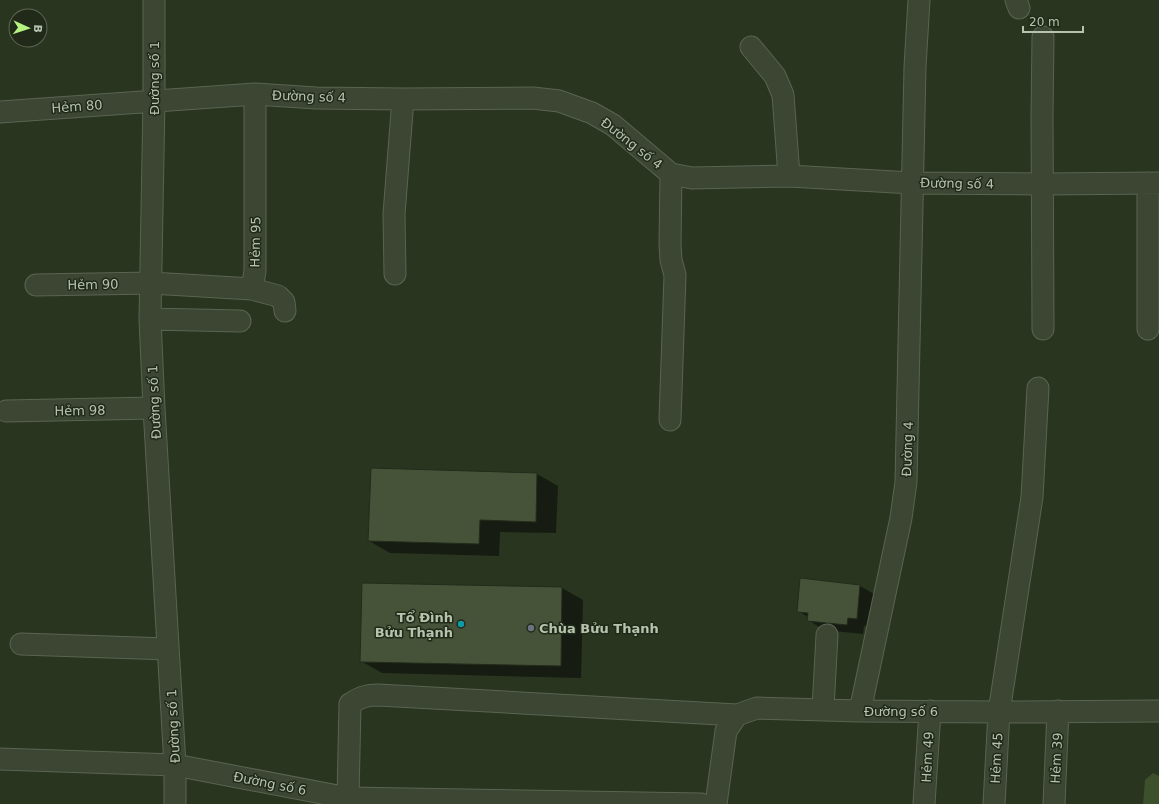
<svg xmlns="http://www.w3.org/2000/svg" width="1159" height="804" font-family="'DejaVu Sans',sans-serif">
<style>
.water{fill:#3d502c}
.shadow{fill:#0007}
.building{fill:#465339;stroke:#232c1b}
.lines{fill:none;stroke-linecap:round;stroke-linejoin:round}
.minor-casing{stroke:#5a6451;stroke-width:23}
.minor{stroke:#3c4633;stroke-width:21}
.culture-dot{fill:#0f9aa8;stroke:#212a19;stroke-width:1.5}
.worship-dot{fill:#6b7280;stroke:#212a19;stroke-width:1.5}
.labels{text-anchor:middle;stroke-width:3;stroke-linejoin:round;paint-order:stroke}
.street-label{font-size:13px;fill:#b7c3ad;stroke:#212a19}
.poi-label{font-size:13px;font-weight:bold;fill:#b7c3ad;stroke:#212a19;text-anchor:end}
</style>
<rect width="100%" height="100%" fill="#2a3520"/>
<!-- water -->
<path class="water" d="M1153 773 1159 776V804H1143L1145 780Z"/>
<!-- shadow -->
<path class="shadow" d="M537 474 558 486 556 533 500 532 499 556 390 553 369 541Z
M801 579 860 586 876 595 873 627 864 626 863 634 824 630 808 620V617L798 611Z
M562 588 583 600 581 678 382 673 361 661Z"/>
<!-- building -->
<path class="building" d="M371 468 537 473 536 522 480 520 479 544 368 541Z
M800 578 860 585 857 619 848 618 847 625 807 621 808 613 797 612Z
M362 583 562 587 561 666 360 662Z"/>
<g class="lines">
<defs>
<path id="minor" d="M154 0V100L150 319 154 408 175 765V804
M1016 0 1019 8
M1043 37 1042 115 1043 329
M751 47 775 76 783 95 789 176
M0 112 255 94 316 98 403 99 533 98 559 101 592 113 613 125 671 174 692 178 789 176 912 183 1043 184 1159 183
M395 274 394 214 403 99
M36 285 151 283 252 289 255 271V94
M252 289 278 296 284 302 285 311
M150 319 240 321
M1148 329V183
M6 411 154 408
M670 420 675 275 671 260 670 244 671 174
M21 644 168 649
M823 709 827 635
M860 711 901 518 906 482 915 67 919 0
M0 759 175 765 348 798 701 804
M348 798 350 704C360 697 367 695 378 695L737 715
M716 804 726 731 737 715 757 708 860 711 999 712 1159 711
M924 804 930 711
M994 804 999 712 1032 497 1038 388
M1054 804 1058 711"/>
</defs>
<!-- minor casing -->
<use href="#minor" class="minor-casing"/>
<!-- minor -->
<use href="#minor" class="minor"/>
</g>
<!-- markers -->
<circle class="culture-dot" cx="461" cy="624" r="4"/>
<circle class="worship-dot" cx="531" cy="628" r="4"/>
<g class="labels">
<!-- street labels -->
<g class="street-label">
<text transform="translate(154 78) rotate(-90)" y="5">Đường số 1</text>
<text transform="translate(309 96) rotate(2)" y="5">Đường số 4</text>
<text transform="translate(77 106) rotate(-4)" y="5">Hẻm 80</text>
<text transform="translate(632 143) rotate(38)" y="5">Đường số 4</text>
<text transform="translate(957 183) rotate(1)" y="5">Đường số 4</text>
<text transform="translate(255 242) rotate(-89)" y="5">Hẻm 95</text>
<text transform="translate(93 284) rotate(-1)" y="5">Hẻm 90</text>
<text transform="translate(154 402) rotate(-93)" y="5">Đường số 1</text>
<text transform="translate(80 410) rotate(-1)" y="5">Hẻm 98</text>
<text transform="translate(907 449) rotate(-88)" y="5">Đường 4</text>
<text x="901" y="716">Đường số 6</text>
<text transform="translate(173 726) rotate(-93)" y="5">Đường số 1</text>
<text transform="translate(927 757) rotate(-87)" y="5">Hẻm 49</text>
<text transform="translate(996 758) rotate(-87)" y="5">Hẻm 45</text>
<text transform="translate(1056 758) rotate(-87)" y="5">Hẻm 39</text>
<text transform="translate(270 783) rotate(11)" y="5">Đường số 6</text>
</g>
<!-- poi labels -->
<g class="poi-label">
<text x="453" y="622">Tổ Đình<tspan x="453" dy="15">Bửu Thạnh</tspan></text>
<text x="539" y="633" text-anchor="start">Chùa Bửu Thạnh</text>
</g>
</g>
<!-- north arrow -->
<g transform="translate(28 28) rotate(93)"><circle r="19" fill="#212a19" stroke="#5d6754"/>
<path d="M0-3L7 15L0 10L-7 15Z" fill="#b5f282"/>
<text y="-6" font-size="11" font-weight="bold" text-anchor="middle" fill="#b7c3ad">B</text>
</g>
<!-- scale -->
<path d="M1023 26v6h60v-6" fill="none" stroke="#b7c3ad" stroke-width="2"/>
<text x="1029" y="26" font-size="12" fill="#b7c3ad" stroke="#212a19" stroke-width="3" paint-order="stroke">20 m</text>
</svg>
